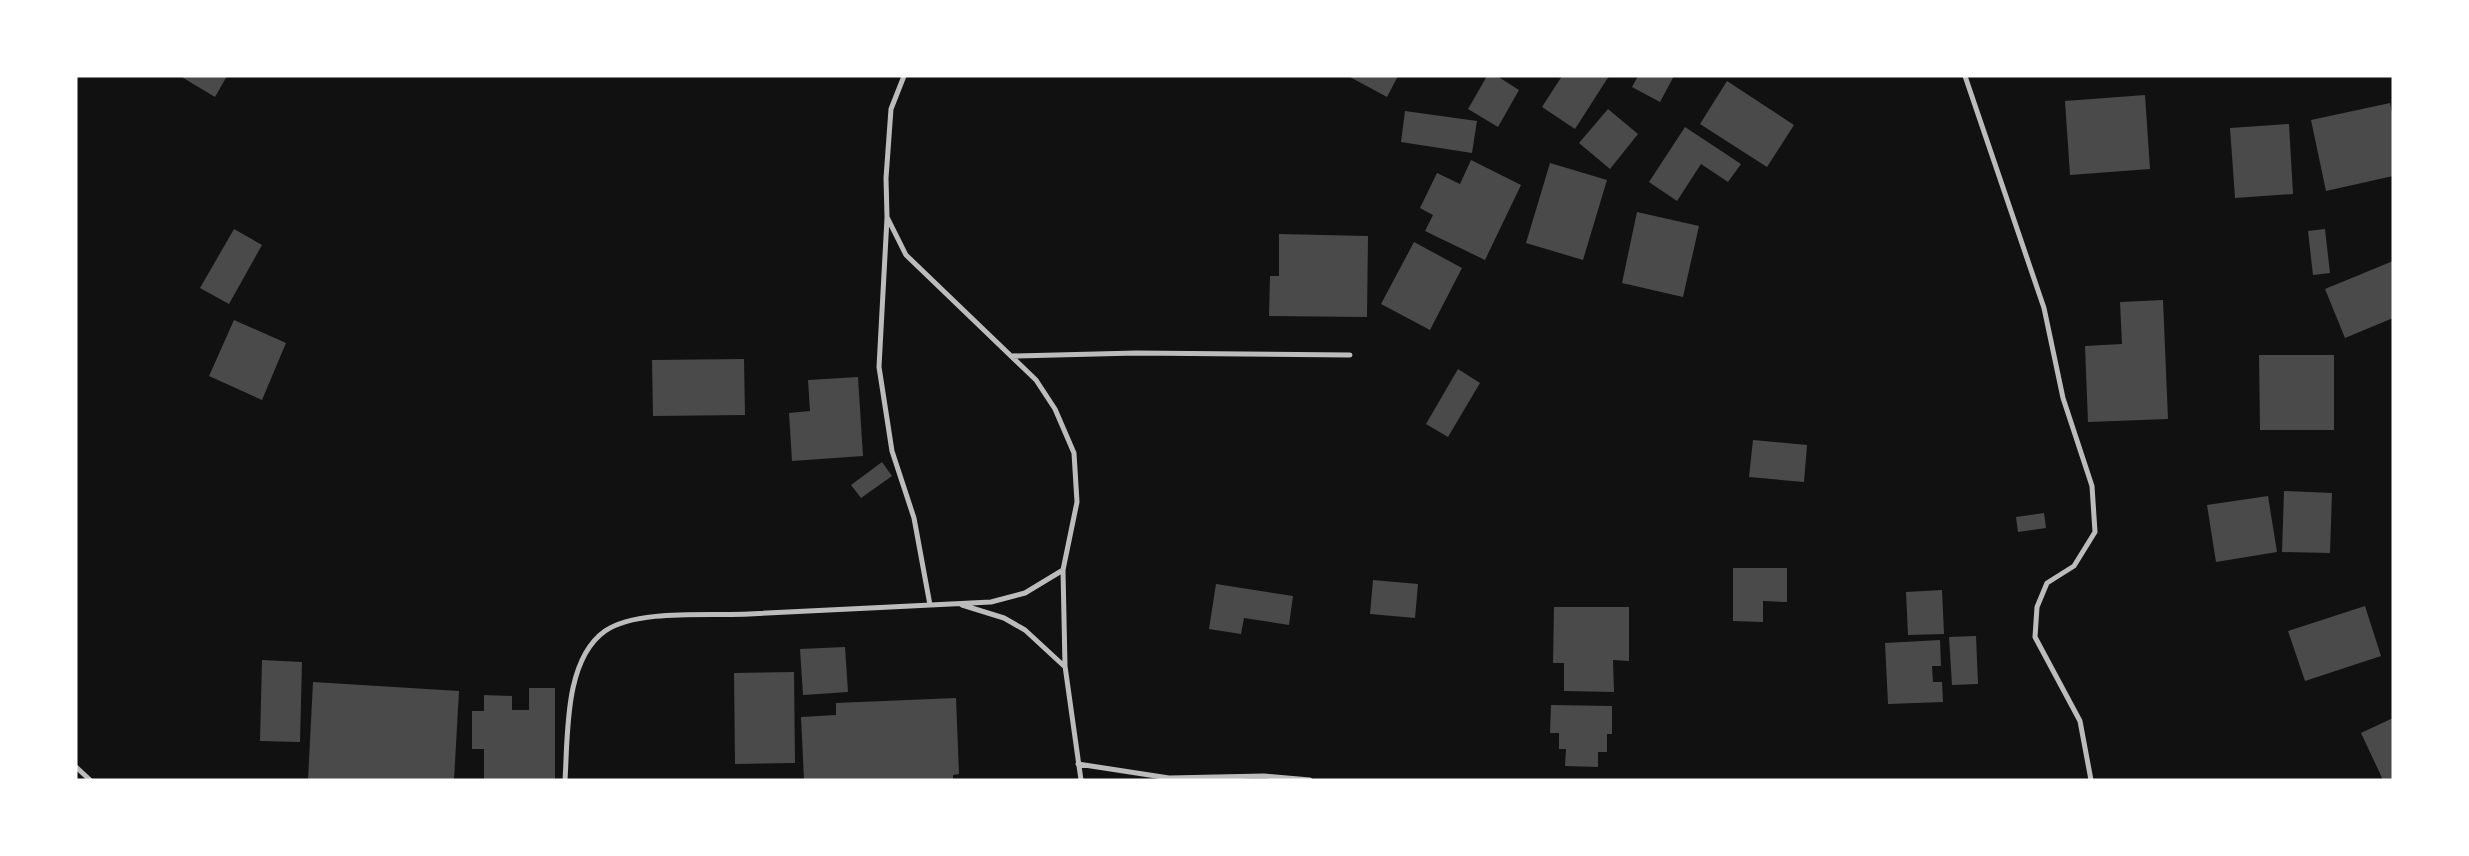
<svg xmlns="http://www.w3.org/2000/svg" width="2469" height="856" font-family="Mulish,sans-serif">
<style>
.building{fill:#4a4a4a}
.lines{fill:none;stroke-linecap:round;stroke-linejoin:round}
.minor{stroke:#bcbcbc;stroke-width:5}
</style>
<rect width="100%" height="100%" fill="#111"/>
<!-- building -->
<path class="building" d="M180 76H227L215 97Z
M1348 76H1398L1387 97Z
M1487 76H1497L1519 90 1498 127 1468 109Z
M1562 76H1609L1575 129 1542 107Z
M1638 76H1674L1660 102 1632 87Z
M1727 81 1794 125 1767 167 1700 124Z
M2145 95 2150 169 2070 175 2065 101Z
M2390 103 2393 118V176L2326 191 2311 120Z
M1608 109 1638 134 1610 169 1579 143Z
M1405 111 1477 121 1472 153 1401 142Z
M2289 124 2293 194 2235 198 2230 128Z
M1685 127 1741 164 1728 182 1701 164 1677 201 1649 182Z
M1471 160 1521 185 1485 260 1425 231 1433 215 1420 208 1437 173 1460 184Z
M1550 163 1607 180 1583 260 1526 243Z
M1637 212 1699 226 1683 297 1622 283Z
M234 229 262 245 229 304 200 288Z
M2325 229 2330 273 2313 275 2308 231Z
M1279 234 1368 236 1367 317 1269 316 1270 276H1279Z
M1414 242 1462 268 1430 330 1381 304Z
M2393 261V318L2345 338 2325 289Z
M2163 300 2168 419 2088 422 2085 346 2122 344 2120 302Z
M234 320 286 343 262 400 209 376Z
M2259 355H2334V430H2260Z
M744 359 745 415 653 416 652 360Z
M1458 369 1480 383 1448 437 1426 424Z
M858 377 863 456 792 461 789 413 810 411 808 380Z
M1753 440 1807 445 1804 482 1749 477Z
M882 462 892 476 861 498 851 485Z
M2284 491 2332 493 2330 553 2282 552Z
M2268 496 2277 552 2216 562 2207 505Z
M2044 513 2046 528 2018 532 2016 517Z
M1733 568H1787V602L1763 601V622L1733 621Z
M1373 580 1418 584 1415 618 1370 614Z
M1216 584 1293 596 1289 625 1244 618 1241 634 1209 629Z
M1942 590 1944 634 1908 635 1906 592Z
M2365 606 2381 656 2305 681 2288 631Z
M1554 607H1629V661L1613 660 1614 692 1564 691V663H1553Z
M1976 636 1978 684 1952 685 1949 637Z
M1940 640 1941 666H1932L1933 682H1942L1943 702 1888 704 1885 643Z
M845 647 848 692 803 695 800 649Z
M262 660 302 662 300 742 260 741Z
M794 672 795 763 735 764 734 673Z
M313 682 459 691 454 780H308Z
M529 688H555V780H484V749H472V711H484V695L512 696V710H529Z
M956 698 959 774 953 775V780H804L801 717 836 715V703Z
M1551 705 1612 706V734H1607V752H1598V767L1565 766 1566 749H1559V733H1550Z
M2393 718V780H2383L2361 733Z"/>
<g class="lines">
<!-- minor -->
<path class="minor" d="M904 76 891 109 886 178 887 217 906 255 1036 380 1055 409 1074 453 1077 502 1063 570 1065 666 1081 780
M1965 76 2044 308 2063 398 2092 486 2095 532 2074 566 2047 583 2037 607 2035 637 2080 721 2091 780
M887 218 879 367 892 451 914 518 930 605
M1012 356 1136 353 1350 355
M962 605 1004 618 1025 630 1064 666
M1078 764 1169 778 1264 776 1310 780
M76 767 90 780
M565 780C568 736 564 660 605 631 637 609 710 616 749 614 830 610 910 606 991 602L1025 593 1063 570"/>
</g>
<!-- border -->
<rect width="2469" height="856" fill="none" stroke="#ffffff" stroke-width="155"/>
</svg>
